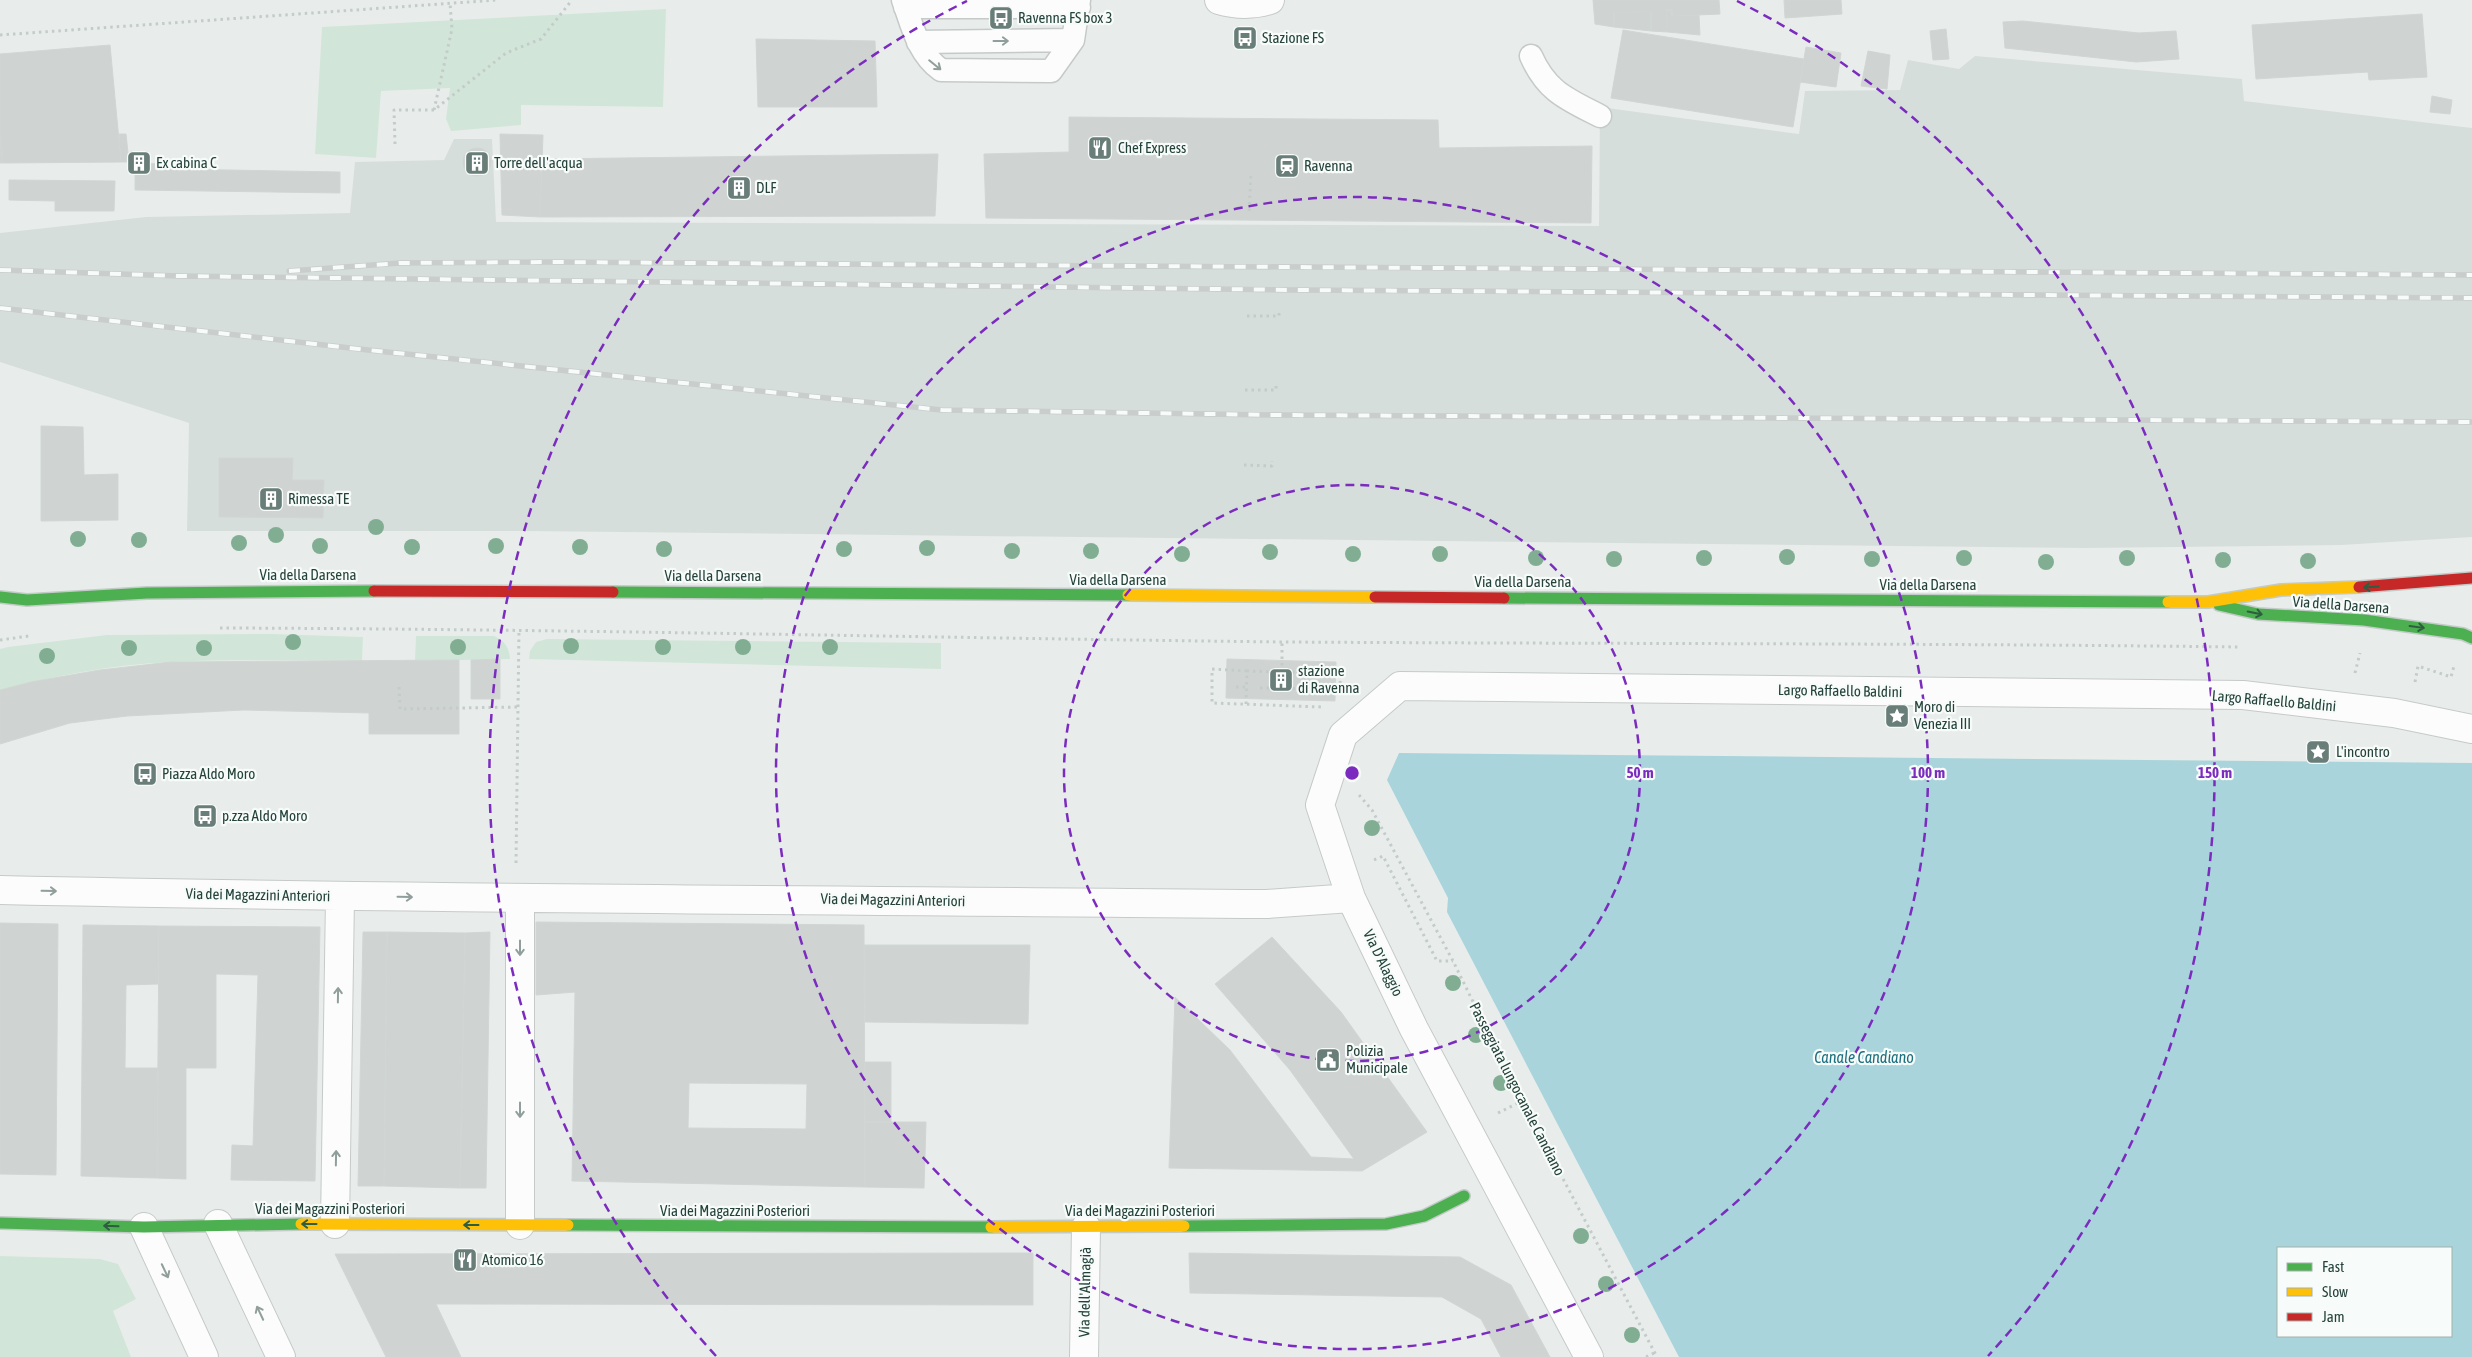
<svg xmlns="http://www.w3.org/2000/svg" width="2472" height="1357" font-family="'Asap Condensed',sans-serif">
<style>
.built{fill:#d6dedb}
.green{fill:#d1e6d8}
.water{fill:#a9d4db;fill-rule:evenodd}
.building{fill:#cfd4d2;stroke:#d1d6d4;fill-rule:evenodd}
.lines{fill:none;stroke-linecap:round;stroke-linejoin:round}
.lane-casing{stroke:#c5cac8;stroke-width:25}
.street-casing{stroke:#c5cac8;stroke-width:30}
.fast-casing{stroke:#c3cbc8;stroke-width:14}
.slow-casing{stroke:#c3cbc8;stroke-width:14}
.jam-casing{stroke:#c3cbc8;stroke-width:14}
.path{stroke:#c3ccca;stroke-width:3;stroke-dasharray:2.5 4;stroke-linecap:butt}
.lane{stroke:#fcfcfc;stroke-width:22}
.street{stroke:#fcfcfc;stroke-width:28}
.fast{stroke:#4caf50;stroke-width:11}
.slow{stroke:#ffc107;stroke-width:11}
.jam{stroke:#c62828;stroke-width:11}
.rail-casing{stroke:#c9cdcc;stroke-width:5.5}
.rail{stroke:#f7fbf9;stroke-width:4;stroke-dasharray:11;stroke-linecap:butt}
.tree{fill:#81ae93}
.oneway{stroke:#909f9b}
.oneway2{stroke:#2e5d40}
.ring{fill:none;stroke:#7b2cbf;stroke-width:2.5;stroke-dasharray:9 6}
.labels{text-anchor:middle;stroke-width:4.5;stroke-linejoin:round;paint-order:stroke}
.poi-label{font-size:15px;fill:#24423a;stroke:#f7fbf9;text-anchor:start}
.street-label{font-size:15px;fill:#24423a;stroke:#f7fbf9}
.water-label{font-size:16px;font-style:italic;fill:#1c6f80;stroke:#f7fbf9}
.centre{fill:#7b2cbf;stroke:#f7fbf9;stroke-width:2.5}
.ring-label{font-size:15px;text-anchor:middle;font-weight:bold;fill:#7b2cbf;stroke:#f7fbf9;stroke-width:4.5;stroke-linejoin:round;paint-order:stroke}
</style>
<rect width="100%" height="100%" fill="#e8edeb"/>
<!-- built -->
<path class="built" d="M1975 56 2242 79 2244 101 2472 128V537L2342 545 2085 548 524 531H187L189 423 0 362V233L146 217 350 213 355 162 444 160 454 139H492L496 222 1599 226 1600 107 1799 134 1805 91 1900 90 1908 60 1959 69Z"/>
<!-- green -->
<path class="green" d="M666 9 663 107 521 105V125L451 131 446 119 450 88 381 91 376 158 315 154 322 27Z
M271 634 363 637 362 661C299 661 235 659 172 662 115 664 55 676 0 690V649L8 647 107 635Z
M416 636H494C505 641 509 647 510 659L415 661Z
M547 639 941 643V669L529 659 530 651 536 642Z
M0 1256 100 1259 118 1264 136 1299 113 1311 131 1357H0Z"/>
<!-- water -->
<path class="water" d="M1399 753 2472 763V1357H1679L1447 912 1448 898 1387 780ZM2278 1248H2451V1336H2278Z"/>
<!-- building -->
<path class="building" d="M1593 0H1719L1720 14 1672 16V10H1666L1668 32 1651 31V11L1614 13V27L1595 24Z
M1784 0H1841L1842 14 1785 18Z
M1666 10H1672V16L1699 15 1700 35 1668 32Z
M1651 11V31L1614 27V13Z
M2422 14 2427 77 2369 80 2368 72 2256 79 2252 25Z
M2023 21 2139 33 2176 31 2179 59 2136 62 2005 48 2003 22Z
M1946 29 1949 59 1933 60 1930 31Z
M1623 30 1804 59 1793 127 1611 98Z
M756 39 875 41 877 107H758Z
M110 45 121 162 3 163 0 135V54Z
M1806 47 1841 53 1836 87 1800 82Z
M1868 51 1890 55 1887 89 1861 86Z
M2432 96 2452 100 2450 114 2430 112Z
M1069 117 1438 120 1439 148 1592 146 1591 223 986 218 984 154 1069 152Z
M119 134H126L128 153 142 152 143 164 172 163V169L340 172V193L135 190V162H121Z
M500 134 543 135 540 217 502 215Z
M0 135 3 163H0Z
M463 162a14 14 0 1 1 28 0a14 14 0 1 1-28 0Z
M938 154 935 216 540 217 542 159Z
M9 180 115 181 114 211H55V201L9 200Z
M41 426 83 427 84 475 118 474V520L41 521Z
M219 458H293L292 480H324L323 518 219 517Z
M500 659V699H471V660Z
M1227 659 1336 662 1335 701 1226 698Z
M459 660V734H369V713L243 710 127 716 70 723 0 744V690L31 682 100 670 171 662Z
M536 922 864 925 865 1187 572 1181 575 992 536 995ZM689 1083 807 1084 806 1129 688 1128Z
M0 923 58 924 56 1175 0 1174Z
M83 925 159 926 158 984 126 985 125 1068H158L157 1178 81 1176Z
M159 926 320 927 315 1181 231 1180 232 1145 253 1146 258 975 216 974V1068H186V1179L157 1178Z
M363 932H387L384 1186H358Z
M387 932 465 933 460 1188 384 1186Z
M490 932 486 1188H460L465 933Z
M1272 937 1341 1012 1427 1132 1362 1171 1169 1168 1175 997 1230 1050 1311 1157 1354 1159 1290 1070 1215 984Z
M864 945H1030L1028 1024 865 1022Z
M865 1062H891V1122H864Z
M864 1122H926L924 1188 865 1187Z
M1033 1253V1305L436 1304 461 1357H386L335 1254Z
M1189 1253 1460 1257 1511 1285 1550 1357H1501L1481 1319 1442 1297 1190 1293Z"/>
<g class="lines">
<defs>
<path id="lane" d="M903 0C912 25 918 54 941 70L1051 71 1073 40 1079 0
M905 7H1079
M918 42 1073 40
M1531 56C1547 92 1567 99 1600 116"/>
<path id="street" d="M1219 0C1236 5 1254 5 1270 0
M0 890C422 899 844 900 1267 904L1351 898
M520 899V1225
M218 1224 281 1357
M335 1224 340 897
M144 1227 204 1357
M1084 1357 1086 1227
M1589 1357 1414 1029 1351 898 1320 805 1343 735 1400 686 2243 695 2394 713 2472 729"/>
<path id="fast" d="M613 592 1128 595
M0 597 27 600 147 593 374 591
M1504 598 2168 602
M2219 605 2258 614 2364 620 2463 634 2472 638
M0 1223 144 1227 301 1224
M568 1225 991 1227
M1184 1226 1386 1224 1424 1216 1464 1196"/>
<path id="slow" d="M1128 595 1375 597
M2168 602H2208L2281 590 2359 587
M301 1224 568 1225
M991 1227 1184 1226"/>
<path id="jam" d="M2359 587 2472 578
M374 591 613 592
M1375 597 1504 598"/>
</defs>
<!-- lane casing -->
<use href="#lane" class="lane-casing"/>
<!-- street casing -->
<use href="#street" class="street-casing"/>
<!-- fast casing -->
<use href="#fast" class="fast-casing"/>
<!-- slow casing -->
<use href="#slow" class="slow-casing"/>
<!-- jam casing -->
<use href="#jam" class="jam-casing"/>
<!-- path -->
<path class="path" d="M0 35 497 0
M434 110 452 29 450 3
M395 144 394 110H434L506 53 541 39 572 0
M1249 211 1251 173
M1247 316H1279V311
M1245 390H1276V384
M1244 465 1272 466V461
M220 628C575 629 930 638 1285 642 1603 644 1921 643 2239 647
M0 640 29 636
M1247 671 1212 669V703L1322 707
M1282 672V641
M2355 673 2360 653
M2415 682 2418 666 2451 677 2454 666
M399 687 400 709 518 707
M1236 687H1246
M1260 688 1319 689V673L1341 674 1339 693
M1246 704 1247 671 1319 673
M1359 795 1372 810 1453 961 1522 1101 1657 1357
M1374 860 1383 856 1437 961H1453
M516 863 519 629
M1498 1113 1522 1101
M1646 1357 1654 1353"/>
<!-- lane -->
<use href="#lane" class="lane"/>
<!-- street -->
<use href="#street" class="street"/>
<!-- fast -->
<use href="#fast" class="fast"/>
<!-- slow -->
<use href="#slow" class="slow"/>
<!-- jam -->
<use href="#jam" class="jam"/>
<defs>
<path id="rail" d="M0 270 179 276 1295 290 2472 298
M289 271 400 263 550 262 2472 275
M0 308 368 350 942 410 1278 415 2472 422"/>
</defs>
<!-- rail casing -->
<use href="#rail" class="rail-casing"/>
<!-- rail -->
<use href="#rail" class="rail"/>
</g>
<!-- trees -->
<g class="tree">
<circle cx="376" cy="527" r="8"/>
<circle cx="276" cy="535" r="8"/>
<circle cx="78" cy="539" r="8"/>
<circle cx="139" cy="540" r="8"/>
<circle cx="239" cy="543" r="8"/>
<circle cx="320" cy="546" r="8"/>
<circle cx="496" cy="546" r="8"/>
<circle cx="412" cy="547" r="8"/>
<circle cx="580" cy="547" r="8"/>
<circle cx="927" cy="548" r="8"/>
<circle cx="664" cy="549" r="8"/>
<circle cx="844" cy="549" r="8"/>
<circle cx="1012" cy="551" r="8"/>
<circle cx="1091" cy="551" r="8"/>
<circle cx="1270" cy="552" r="8"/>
<circle cx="1182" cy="554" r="8"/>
<circle cx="1353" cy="554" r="8"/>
<circle cx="1440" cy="554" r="8"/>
<circle cx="1787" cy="557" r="8"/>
<circle cx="1536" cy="558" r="8"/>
<circle cx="1704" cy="558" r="8"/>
<circle cx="1964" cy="558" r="8"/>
<circle cx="2127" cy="558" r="8"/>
<circle cx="1614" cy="559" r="8"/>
<circle cx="1872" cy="559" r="8"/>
<circle cx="2223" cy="560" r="8"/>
<circle cx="2308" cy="561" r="8"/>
<circle cx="2046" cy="562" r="8"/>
<circle cx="293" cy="642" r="8"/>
<circle cx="571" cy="646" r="8"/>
<circle cx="458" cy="647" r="8"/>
<circle cx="663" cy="647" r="8"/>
<circle cx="743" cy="647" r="8"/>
<circle cx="830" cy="647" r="8"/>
<circle cx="129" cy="648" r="8"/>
<circle cx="204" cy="648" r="8"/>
<circle cx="47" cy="656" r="8"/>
<circle cx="1372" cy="828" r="8"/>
<circle cx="1453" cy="983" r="8"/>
<circle cx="1476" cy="1035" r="8"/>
<circle cx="1501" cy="1083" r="8"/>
<circle cx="1581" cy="1236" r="8"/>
<circle cx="1606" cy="1284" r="8"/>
<circle cx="1632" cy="1335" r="8"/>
</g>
<!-- one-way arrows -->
<defs><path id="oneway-shaft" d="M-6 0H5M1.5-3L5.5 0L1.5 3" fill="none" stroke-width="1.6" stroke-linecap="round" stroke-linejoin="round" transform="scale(1.25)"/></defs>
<g class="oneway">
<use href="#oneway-shaft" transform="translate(1001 41)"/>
<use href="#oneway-shaft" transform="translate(935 65) rotate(39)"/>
<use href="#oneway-shaft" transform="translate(49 891) rotate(1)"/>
<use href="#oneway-shaft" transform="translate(405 897) rotate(1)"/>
<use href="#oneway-shaft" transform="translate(520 948) rotate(90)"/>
<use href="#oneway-shaft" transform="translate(338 995) rotate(-89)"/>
<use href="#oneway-shaft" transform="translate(520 1110) rotate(90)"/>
<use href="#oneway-shaft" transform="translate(336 1158) rotate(-89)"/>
<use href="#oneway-shaft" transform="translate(165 1271) rotate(65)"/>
<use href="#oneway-shaft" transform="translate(260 1313) rotate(-115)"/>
</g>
<g class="oneway2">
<use href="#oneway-shaft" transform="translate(2371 587) rotate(176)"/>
<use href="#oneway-shaft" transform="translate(2255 613) rotate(11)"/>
<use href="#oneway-shaft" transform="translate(2417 627) rotate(8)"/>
<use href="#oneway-shaft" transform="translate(309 1224) rotate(-180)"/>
<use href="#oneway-shaft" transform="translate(471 1225) rotate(-180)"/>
<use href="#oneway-shaft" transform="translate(111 1226) rotate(-178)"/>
</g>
<!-- distance rings -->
<g class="ring">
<circle cx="1352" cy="773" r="288"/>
<circle cx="1352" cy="773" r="576"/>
<path d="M716 1356A863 863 0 0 1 967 1M1737 1A863 863 0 0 1 1988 1356"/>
</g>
<!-- icons -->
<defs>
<symbol id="bus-square" viewBox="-11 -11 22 22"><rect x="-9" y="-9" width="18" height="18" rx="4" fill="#697e78" stroke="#f7fbf9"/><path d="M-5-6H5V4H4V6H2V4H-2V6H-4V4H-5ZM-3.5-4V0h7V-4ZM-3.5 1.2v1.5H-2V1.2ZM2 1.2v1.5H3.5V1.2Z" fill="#fff"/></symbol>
<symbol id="restaurant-square" viewBox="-11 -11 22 22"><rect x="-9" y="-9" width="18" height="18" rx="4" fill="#697e78" stroke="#f7fbf9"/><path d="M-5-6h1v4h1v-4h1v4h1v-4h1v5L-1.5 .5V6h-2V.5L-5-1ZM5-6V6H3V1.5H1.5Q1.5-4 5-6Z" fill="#fff"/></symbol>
<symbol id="building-square" viewBox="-11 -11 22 22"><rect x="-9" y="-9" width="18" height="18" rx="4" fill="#697e78" stroke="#f7fbf9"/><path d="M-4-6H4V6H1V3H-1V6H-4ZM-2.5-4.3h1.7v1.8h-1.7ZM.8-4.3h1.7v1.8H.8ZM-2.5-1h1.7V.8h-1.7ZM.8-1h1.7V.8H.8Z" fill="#fff"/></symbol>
<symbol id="station-square" viewBox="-11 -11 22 22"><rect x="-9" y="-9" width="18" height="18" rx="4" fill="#697e78" stroke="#f7fbf9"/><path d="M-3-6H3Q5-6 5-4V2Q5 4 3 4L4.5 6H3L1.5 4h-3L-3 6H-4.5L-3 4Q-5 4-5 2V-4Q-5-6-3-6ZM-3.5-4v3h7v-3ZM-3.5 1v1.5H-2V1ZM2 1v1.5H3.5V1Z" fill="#fff"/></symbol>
<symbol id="sight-square" viewBox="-11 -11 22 22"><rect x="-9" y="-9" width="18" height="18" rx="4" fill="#697e78" stroke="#f7fbf9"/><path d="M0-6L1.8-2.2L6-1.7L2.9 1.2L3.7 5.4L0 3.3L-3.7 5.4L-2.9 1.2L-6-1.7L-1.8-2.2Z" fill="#fff"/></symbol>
<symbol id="civic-square" viewBox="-11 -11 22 22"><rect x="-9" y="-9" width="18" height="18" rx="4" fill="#697e78" stroke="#f7fbf9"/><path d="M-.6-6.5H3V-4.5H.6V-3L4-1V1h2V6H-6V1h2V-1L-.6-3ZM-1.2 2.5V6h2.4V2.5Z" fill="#fff"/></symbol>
</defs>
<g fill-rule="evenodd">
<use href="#bus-square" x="987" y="4" width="28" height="28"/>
<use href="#bus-square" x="1231" y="24" width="28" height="28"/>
<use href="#restaurant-square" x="1086" y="134" width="28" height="28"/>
<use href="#building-square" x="125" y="149" width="28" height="28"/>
<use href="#building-square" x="463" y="149" width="28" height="28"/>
<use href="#station-square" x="1273" y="152" width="28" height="28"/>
<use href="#building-square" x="725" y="174" width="28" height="28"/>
<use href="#building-square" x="257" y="485" width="28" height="28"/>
<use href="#building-square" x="1267" y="666" width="28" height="28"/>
<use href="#sight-square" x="1883" y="702" width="28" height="28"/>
<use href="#sight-square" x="2304" y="738" width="28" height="28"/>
<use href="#bus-square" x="131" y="760" width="28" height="28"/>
<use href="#bus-square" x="191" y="802" width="28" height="28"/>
<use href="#civic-square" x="1314" y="1046" width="28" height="28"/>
<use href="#restaurant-square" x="451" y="1246" width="28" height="28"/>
</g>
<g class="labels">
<!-- poi labels -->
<g class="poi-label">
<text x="1018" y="23">Ravenna FS box 3</text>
<text x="1262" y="43">Stazione FS</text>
<text x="1118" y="153">Chef Express</text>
<text x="156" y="168">Ex cabina C</text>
<text x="494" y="168">Torre dell'acqua</text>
<text x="1304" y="171">Ravenna</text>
<text x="756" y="193">DLF</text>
<text x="288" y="504">Rimessa TE</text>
<text x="1298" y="676">stazione<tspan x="1298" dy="17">di Ravenna</tspan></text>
<text x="1914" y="712">Moro di<tspan x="1914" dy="17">Venezia III</tspan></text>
<text x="2336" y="757">L'incontro</text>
<text x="162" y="779">Piazza Aldo Moro</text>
<text x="222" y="821">p.zza Aldo Moro</text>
<text x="1346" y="1056">Polizia<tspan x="1346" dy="17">Municipale</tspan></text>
<text x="482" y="1265">Atomico 16</text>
</g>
<!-- street labels -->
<g class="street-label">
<text x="308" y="580">Via della Darsena</text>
<text x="713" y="581">Via della Darsena</text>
<text x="1118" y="585">Via della Darsena</text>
<text x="1523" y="587">Via della Darsena</text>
<text x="1928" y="590">Via della Darsena</text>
<text transform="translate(2341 605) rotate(4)" y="5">Via della Darsena</text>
<text transform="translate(1840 691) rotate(1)" y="5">Largo Raffaello Baldini</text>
<text transform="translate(2274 701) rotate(5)" y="5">Largo Raffaello Baldini</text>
<text transform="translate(258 895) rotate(1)" y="5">Via dei Magazzini Anteriori</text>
<text transform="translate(893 900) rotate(1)" y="5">Via dei Magazzini Anteriori</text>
<text transform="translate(1383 963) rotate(64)" y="5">Via D'Alaggio</text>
<text transform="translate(1517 1089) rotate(63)" y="5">Passeggiata lungocanale Candiano</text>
<text x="330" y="1214">Via dei Magazzini Posteriori</text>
<text x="735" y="1216">Via dei Magazzini Posteriori</text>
<text x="1140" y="1216">Via dei Magazzini Posteriori</text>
<text transform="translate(1085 1292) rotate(-89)" y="5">Via dell'Almagià</text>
</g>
<!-- water labels -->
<g class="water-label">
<text x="1864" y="1063">Canale Candiano</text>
</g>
</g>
<circle cx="1352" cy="773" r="8" class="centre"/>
<g class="ring-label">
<text x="1640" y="778">50 m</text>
<text x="1928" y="778">100 m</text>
<text x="2215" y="778">150 m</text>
</g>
<!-- legend -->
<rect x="2277" y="1247" width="175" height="90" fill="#f7fbf9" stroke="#a3b1ad"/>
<rect x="2287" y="1263" width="25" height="8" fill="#4caf50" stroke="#a3b1ad"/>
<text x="2322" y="1272" font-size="15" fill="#24423a">Fast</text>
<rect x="2287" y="1288" width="25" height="8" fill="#ffc107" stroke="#a3b1ad"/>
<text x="2322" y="1297" font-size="15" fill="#24423a">Slow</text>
<rect x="2287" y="1313" width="25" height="8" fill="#c62828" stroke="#a3b1ad"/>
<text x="2322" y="1322" font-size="15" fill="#24423a">Jam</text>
</svg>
